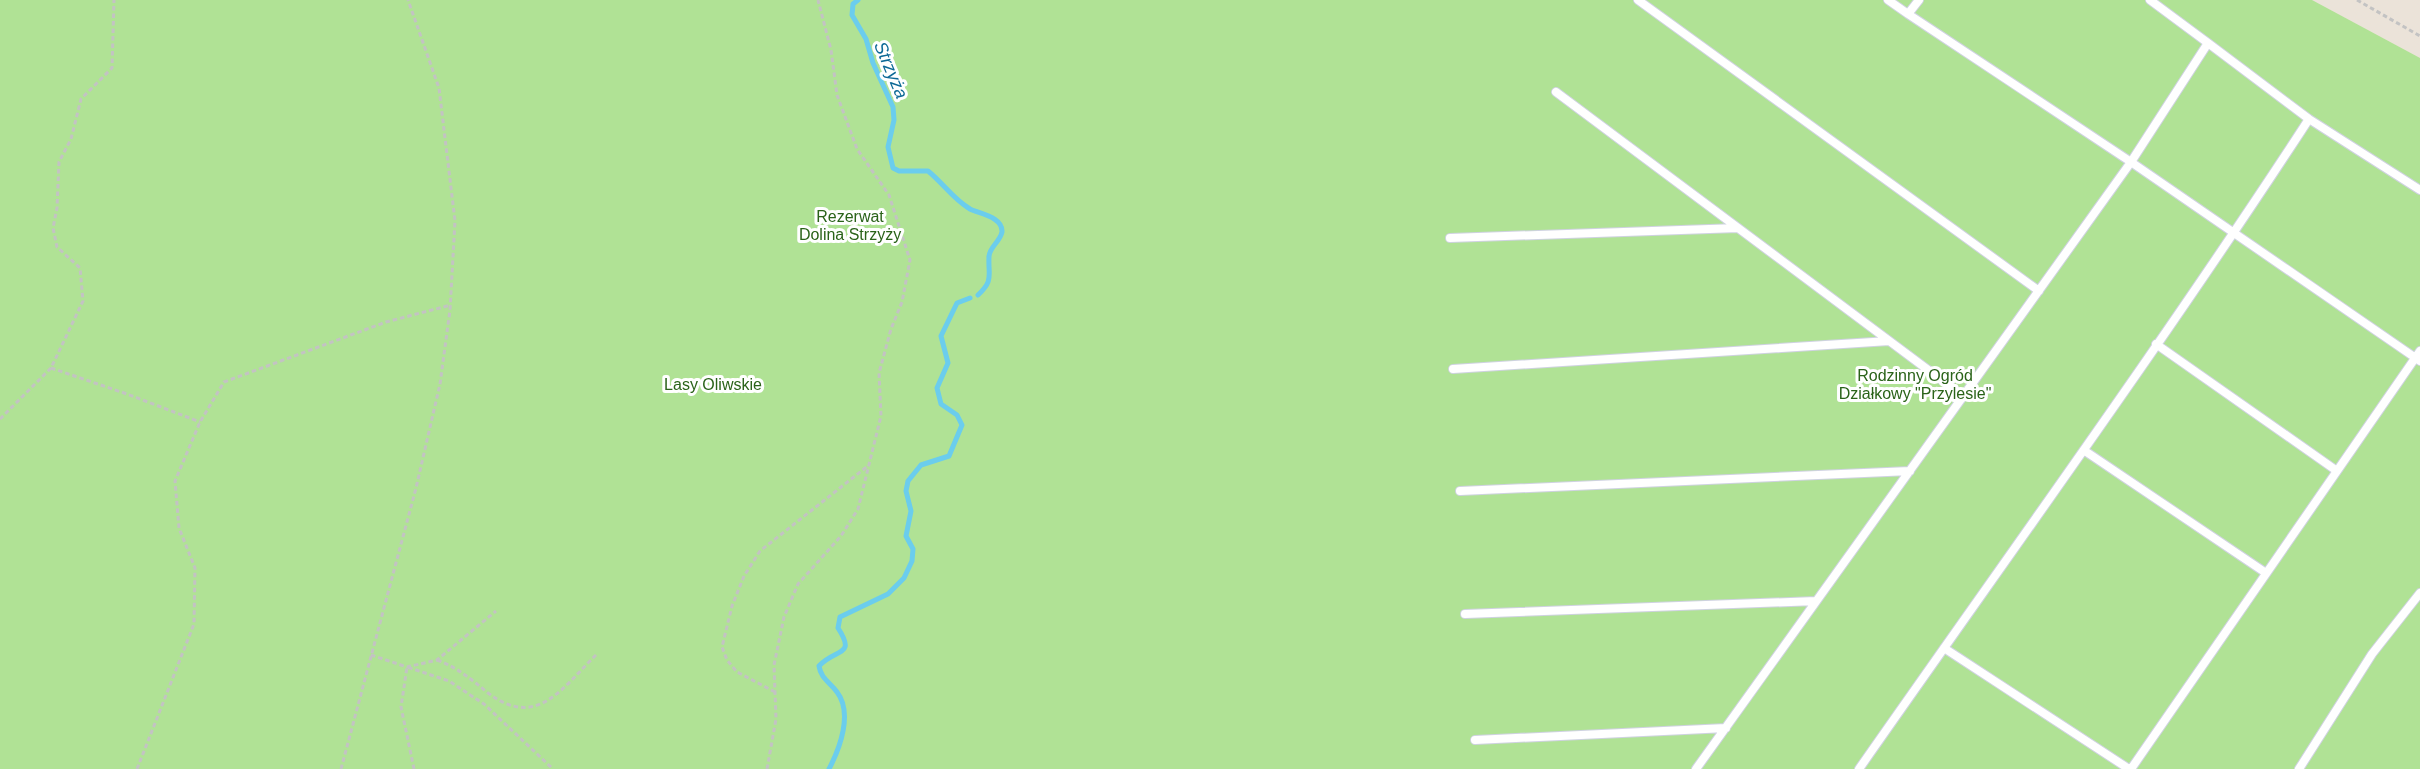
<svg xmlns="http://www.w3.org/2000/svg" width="2420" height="769" font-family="Arial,sans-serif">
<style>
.green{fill:#b0e295}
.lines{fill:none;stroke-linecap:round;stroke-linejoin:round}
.stream{stroke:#6bcded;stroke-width:5}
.lane-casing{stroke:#cfd2e1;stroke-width:10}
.path{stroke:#c3c3c3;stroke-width:3;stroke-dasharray:4.5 3;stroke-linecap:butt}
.lane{stroke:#fff;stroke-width:8}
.labels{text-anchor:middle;stroke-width:6;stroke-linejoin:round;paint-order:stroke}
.park-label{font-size:16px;fill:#2a6319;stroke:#fff}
.water-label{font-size:18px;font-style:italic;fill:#0d6996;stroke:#fff}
</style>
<rect width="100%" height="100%" fill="#ebe3d9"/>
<!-- green -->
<path class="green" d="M0 0H2312L2420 58V769H0Z"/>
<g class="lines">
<!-- stream -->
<path class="stream" d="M858 0 853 4 852 15 866 39 873 63 893 107 894 120 888 147 893 168 899 171H928C943 183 953 199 970 209 980 214 1003 217 1002 232 1000 242 989 247 989 257 988 276 994 280 978 295
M829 769C840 748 853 713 837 692 830 682 821 679 819 666 835 648 857 657 838 628L840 617 888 594 904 578 912 561 913 549 906 536 911 511 906 491 908 481 921 465 949 456 962 425 957 415 941 404 937 388 948 363 941 336 957 303 970 298"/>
<defs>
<path id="lane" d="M1638 0 2039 291
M1888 0 1908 14
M1919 0 1908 14 2131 162 2420 361
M2208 43 2309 119 2420 190
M1556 92 1963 396
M1450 238 1738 228
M2156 344 2337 471
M1453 369 1889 341
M2085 451 2266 573
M1460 491 1910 471
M1465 614 1816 601
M1944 648 2129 769
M1475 740 1726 728
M1696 769 2131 162 2208 43 2150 0
M1859 769C2010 553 2165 340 2309 119
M2131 769 2420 351
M2299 769 2372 654 2420 593"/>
</defs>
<!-- lane casing -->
<use href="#lane" class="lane-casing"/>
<!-- path -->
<path class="path" d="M2357 0 2420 36
M51 368 127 394 200 422
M0 419 51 368 83 301 80 268 57 247 53 228 57 208 59 162 71 139 81 99 112 68 114 0
M371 655 407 667 437 660 496 611
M437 660C458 668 471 679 488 693 537 730 562 688 596 655
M775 692 737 672 727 660 722 647 732 606 744 576 760 551 869 465
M137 769 194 624 195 568 179 528 175 481 200 422 224 382 386 322 451 305
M341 769 416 488 440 384 450 310 455 221 439 88 408 0
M414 769 401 707 407 667 449 681 484 704 553 769
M767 769 776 719 774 665 784 617 798 584 841 536 858 509 881 416 879 373 891 329 902 302 910 260 889 195 857 149 837 95 831 50 818 0"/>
<!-- lane -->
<use href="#lane" class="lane"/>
</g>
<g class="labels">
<!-- park labels -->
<g class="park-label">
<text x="850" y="222">Rezerwat<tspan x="850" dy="18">Dolina Strzyży</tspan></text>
<text x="1915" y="381">Rodzinny Ogród<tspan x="1915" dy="18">Działkowy "Przylesie"</tspan></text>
<text x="713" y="390">Lasy Oliwskie</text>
</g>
<!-- water labels -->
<g class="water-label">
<text transform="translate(891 70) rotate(67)" y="6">Strzyża</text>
</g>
</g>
</svg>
